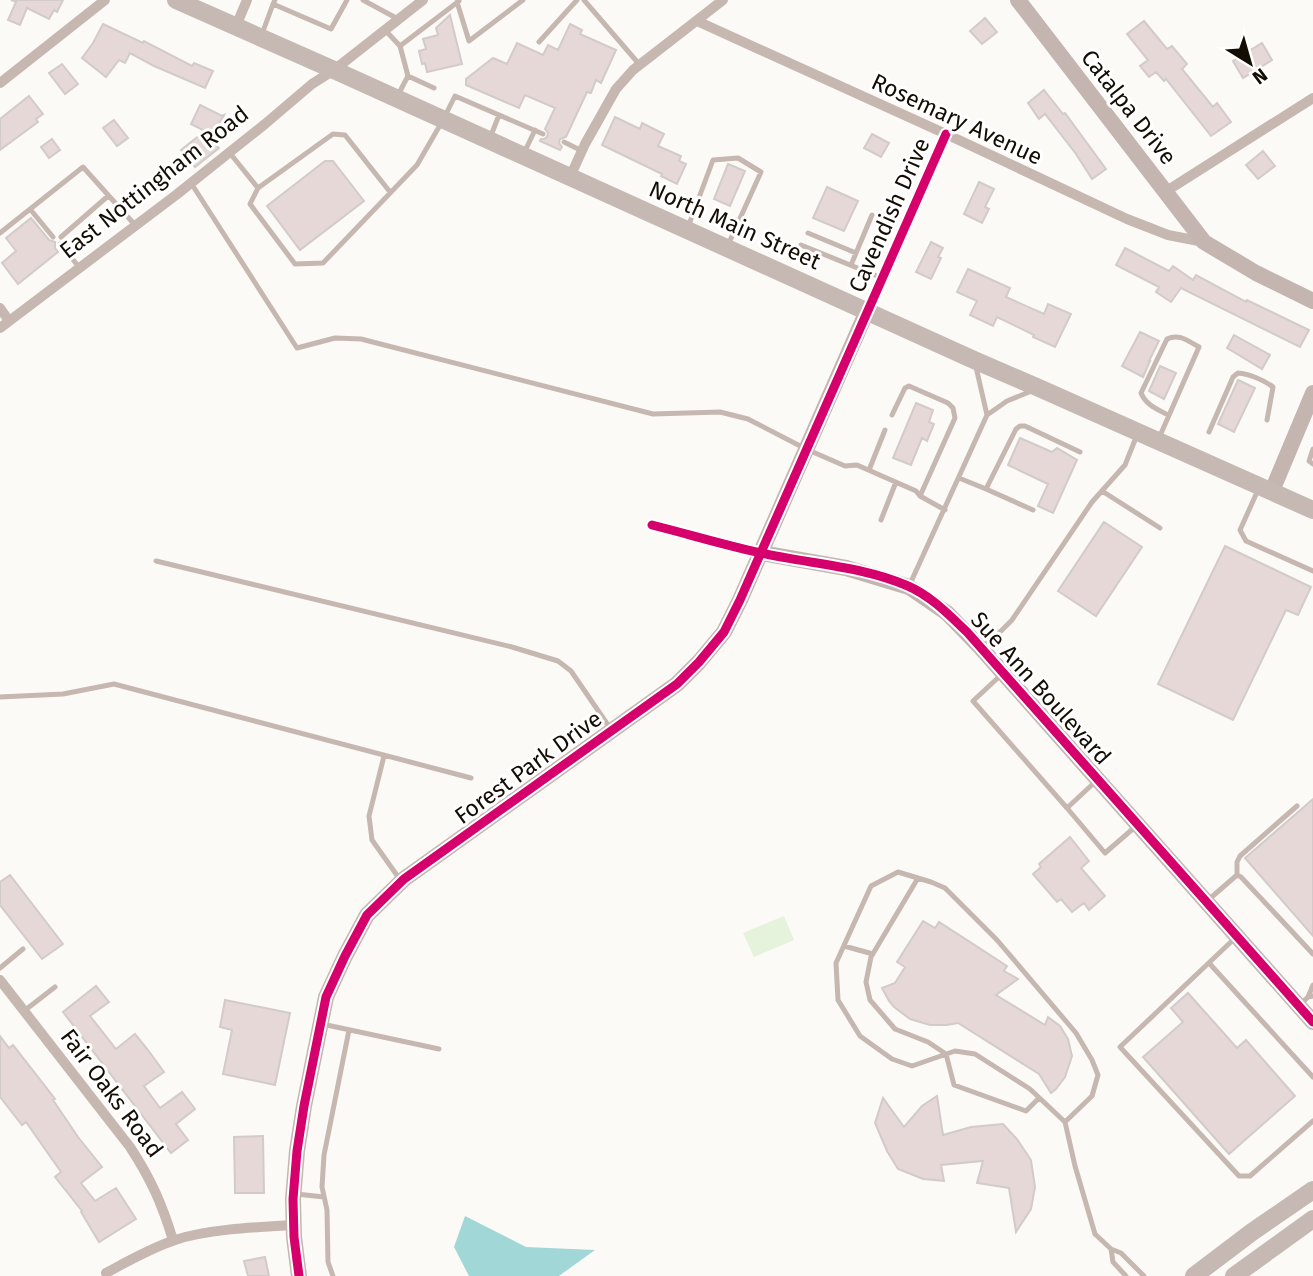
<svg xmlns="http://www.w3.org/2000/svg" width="1313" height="1276" font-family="'Fira Sans',sans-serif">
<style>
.green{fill:#e5f2dc}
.water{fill:#a2d7d8}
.building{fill:#e5d8d6;stroke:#d2cbc9;stroke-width:2}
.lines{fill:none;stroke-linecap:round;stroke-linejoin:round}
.lane{stroke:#c6b7b1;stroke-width:5}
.street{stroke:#c6b7b1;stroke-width:10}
.secondary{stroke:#c4b5b0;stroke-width:16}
.primary{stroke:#c6b9b3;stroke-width:18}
.cycleway-casing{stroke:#fff;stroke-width:13}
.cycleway{stroke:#d6006c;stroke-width:9}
.labels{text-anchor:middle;stroke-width:6;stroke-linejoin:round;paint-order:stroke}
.street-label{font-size:23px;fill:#140d04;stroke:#fff}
</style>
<rect width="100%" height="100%" fill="#fcfaf7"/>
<!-- green -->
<path class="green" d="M784 916 794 940 754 957 743 933Z"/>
<!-- water -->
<path class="water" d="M465 1216 526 1247 595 1250 559 1276H469L454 1247Z"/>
<!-- building -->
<path class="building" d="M11 0H63L57 12 54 10 49 19 27 8 20 25 8 20 16 2Z
M450 15 462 64 427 72 425 63 422 64 419 51 426 49 423 39 438 35 436 28Z
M985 18 997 32 982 44 970 31Z
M1144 21 1167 49 1172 46 1187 64 1182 69 1213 107 1217 103 1231 122 1211 136 1166 79 1164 81 1156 72 1149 77 1140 66 1148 60 1127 34Z
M103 24 143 43 144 41 192 66 194 63 213 71 205 88 154 66 130 53 125 63 119 60 106 77 82 58 93 43Z
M570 24 582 30 580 34 616 50 601 83 596 80 591 93 587 92 566 137 560 139 559 143 562 147 560 150 540 141 541 139H544L547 137 548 133 545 129 555 108 525 95 519 108 466 85V79L493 58 507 64 517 43 543 55 548 45 558 50Z
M1262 43 1272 60 1243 78 1233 61Z
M62 64 78 84 65 94 49 73Z
M1044 90 1063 114 1065 113 1106 169 1092 179 1076 154 1045 114 1039 119 1028 103Z
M29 96 43 114 36 119 38 122 0 150V119Z
M200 105 222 116 224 115 211 139 219 148 195 167 181 150 205 131 191 124Z
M615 117 640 129 642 123 664 134 658 146 681 156 679 161 686 164 677 184 661 176 662 174 602 145Z
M114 120 128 138 117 146 103 128Z
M872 134 889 143 881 157 864 148Z
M52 139 60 150 49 158 41 147Z
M1263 151 1275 166 1258 179 1246 165Z
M325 161H333L364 201 300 250 267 206Z
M728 164 745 171 730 206 714 199Z
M979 182 994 189 985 207 989 209 982 223 964 214Z
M827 187 858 201 844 231 813 218Z
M31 218 49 240 55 242V248L58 252 18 284 2 263 16 251 6 238Z
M931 242 943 248 938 257 941 258 931 279 916 272Z
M1125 248 1169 271 1173 266 1193 280 1196 275 1246 302 1247 300 1309 330 1300 347 1181 288 1171 302 1156 292 1159 287 1116 265Z
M968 269 1010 288 1006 297 1044 314 1048 304 1071 314 1055 347 1033 337 1034 335 997 317 993 326 970 315 977 301 957 292Z
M1140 332 1159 341 1149 361H1150L1143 377 1122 366Z
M1234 335 1270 355 1262 369 1227 348Z
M1160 366 1176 373 1164 399 1149 391Z
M1238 380 1255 388 1234 432 1218 424Z
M916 403 933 410 929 422 934 424 927 441 922 438 911 465 893 458Z
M1020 438 1052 452 1057 448 1077 460 1053 513 1038 506 1048 484 1008 465Z
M1104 522 1142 547 1096 616 1058 591Z
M1225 546 1311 587 1298 615 1286 610 1233 720 1158 684Z
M1313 799V936L1245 858Z
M1070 837 1089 861 1081 868 1105 896 1089 910 1084 903 1072 912 1061 899 1057 902 1033 874 1041 867 1039 864Z
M10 875 63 944 42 959 0 905V882Z
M923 921 935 928 939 922 1007 966 1004 971 1018 979 996 995 1045 1025 1048 1017 1060 1026 1068 1039 1072 1056 1065 1077 1056 1089 1051 1093 1039 1074 958 1023 947 1025H930L910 1019 894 1007 889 1001 882 988 895 983 905 967 897 962Z
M96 986 109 1002 90 1016 116 1049 135 1034 148 1050 164 1072 144 1086 160 1108 182 1092 195 1109 176 1124 188 1140 171 1153 63 1012Z
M1188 993 1237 1048 1246 1040 1295 1096 1229 1154 1143 1057 1183 1022 1171 1008Z
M225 1000 290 1013 275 1085 223 1074 232 1030 220 1027Z
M0 1036 9 1048 13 1045 55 1099 53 1100 78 1137 102 1167 81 1183 95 1201 116 1188 136 1219 99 1242 81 1212 82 1211 55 1177 61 1172 26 1122 22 1125 0 1097Z
M937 1096 943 1135 971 1127 1003 1124 1017 1139 1031 1160 1035 1187 1031 1209 1016 1232 1009 1188 977 1183 983 1161 941 1165 944 1181 923 1179 898 1169 887 1151 875 1123 883 1098 904 1127 922 1106Z
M263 1136 264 1193H235L234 1137Z
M265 1257 269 1276H248L244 1261Z"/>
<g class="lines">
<!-- lane -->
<path class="lane" d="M275 0 273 4 331 29 347 0
M363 0 398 19
M584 0 639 64
M457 2 469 41 523 0
M385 30 400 46 408 76 398 95
M262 34 273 4
M539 42 577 0
M400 46 459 1
M408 76 434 88
M490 138 499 115
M564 142 582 151
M229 152 258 188 250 204 295 264 323 263 417 165 443 120 455 96 543 134
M524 153 535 130
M191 183 297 348 335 338 361 339 653 414 720 412 748 419 806 449 845 466 857 465 916 491 920 496 945 510
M258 188 333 134 345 135 390 192
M30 209 53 237
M688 227 713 160 738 158 761 172 728 245
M0 233 83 167 135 225
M808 233 856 253
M61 237 108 196
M60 244 79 267
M801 245 882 278
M851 265 872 215
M976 367 987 415 1007 401 1034 390
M892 415 905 388 909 386 948 403 953 408 955 418 920 496
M1209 432 1233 377 1238 373C1249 374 1264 380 1273 387L1267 420
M1159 438 1199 347C1188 341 1179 333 1167 339L1141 393C1146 405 1157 409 1168 415
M1313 449 1309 461 1313 464
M869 470 885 430
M959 478 986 489 1016 429 1020 426H1025L1080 452
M986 489 1033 510
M1258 490 1240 530 1246 541 1313 571
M1102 491 1160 528
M881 520 896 482
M156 561 512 647 558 661 571 671 610 728
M910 584 987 415
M983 645 1001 631 1012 620 1092 502 1125 465 1137 435
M1001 675 973 701 1067 808
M0 697 63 694 114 684 471 778
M384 756 369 816 372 840 401 881
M1095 782 1067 808 1105 853 1135 827
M1237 875V862L1240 856 1297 806
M918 878 871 957 866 982 870 1000 895 1029 928 1042 946 1054 954 1085 1026 1111 1039 1098
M1207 901 1237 875 1241 877 1313 954
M1234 939 1120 1047 1239 1176H1250L1313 1121
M844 946 873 954
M1209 963 1313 1077
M0 968 23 949
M1308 997 1313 985
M1301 1004 1308 997 1313 996
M24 1011 55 987
M322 1024 439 1049
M1065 1122 1092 1096 1098 1075 1092 1060 1076 1033 997 940 945 888 931 882 898 872 871 886 836 963 838 1000 860 1036 892 1059 912 1066 955 1051 975 1054 1030 1089 1065 1122 1075 1166 1095 1234 1111 1249 1121 1253 1144 1276
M296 1194 324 1197
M1111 1249 1113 1262 1126 1276
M333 1276 328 1262 327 1210 322 1187 324 1155 349 1030"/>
<!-- street -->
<path class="street" d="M697 21 946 134 1127 219 1168 235 1204 242
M236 26 247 0
M0 83 105 0
M570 177 585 144 616 89 633 70 723 0
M1165 192 1313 98
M0 308 9 321
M867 311 946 134
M0 328 176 195 265 124 312 84 334 70 423 0
M652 525 761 553
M0 980 130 1147C151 1179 162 1204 173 1240
M106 1273C128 1261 151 1248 175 1240 208 1229 258 1227 293 1225"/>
<!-- secondary -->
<path class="secondary" d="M1018 0 1204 242 1256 273 1313 301
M1272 491 1313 393
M761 553 846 568 909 587 947 613 980 647 1313 1022
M299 1276 294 1237 293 1199 297 1151 304 1106 326 997 345 956 367 915 404 879 677 684 699 662 724 632 740 600 867 311"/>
<!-- primary -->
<path class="primary" d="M176 0 334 70 974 360 1039 388 1313 510
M1194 1276 1252 1232 1313 1190
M1234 1276 1313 1219"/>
<defs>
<path id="cycleway" d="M652 525C688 534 724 545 761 553 810 564 862 566 908 586 931 596 949 615 967 632L1313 1022
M299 1276 294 1237 293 1199 297 1151 304 1106 326 997 345 956 367 915 404 879 677 684 699 662 724 632 740 600 946 134"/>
</defs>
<!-- cycleway casing -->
<use href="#cycleway" class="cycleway-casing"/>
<!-- cycleway -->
<use href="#cycleway" class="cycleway"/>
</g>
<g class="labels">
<!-- street labels -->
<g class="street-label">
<text transform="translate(1129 107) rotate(52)" y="8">Catalpa Drive</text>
<text transform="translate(957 119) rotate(25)" y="8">Rosemary Avenue</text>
<text transform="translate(154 182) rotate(-38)" y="8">East Nottingham Road</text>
<text transform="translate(889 215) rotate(-66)" y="8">Cavendish Drive</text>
<text transform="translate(735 225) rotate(24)" y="8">North Main Street</text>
<text transform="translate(1041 688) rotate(48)" y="8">Sue Ann Boulevard</text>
<text transform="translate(528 767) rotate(-36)" y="8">Forest Park Drive</text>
<text transform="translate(112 1093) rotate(53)" y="8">Fair Oaks Road</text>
</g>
</g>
<!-- north arrow -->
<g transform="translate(1250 63) rotate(143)" stroke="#ffffff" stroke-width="5" paint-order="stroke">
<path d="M0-5L12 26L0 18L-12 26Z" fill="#140d04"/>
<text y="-10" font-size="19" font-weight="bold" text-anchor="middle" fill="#140d04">N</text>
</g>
</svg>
